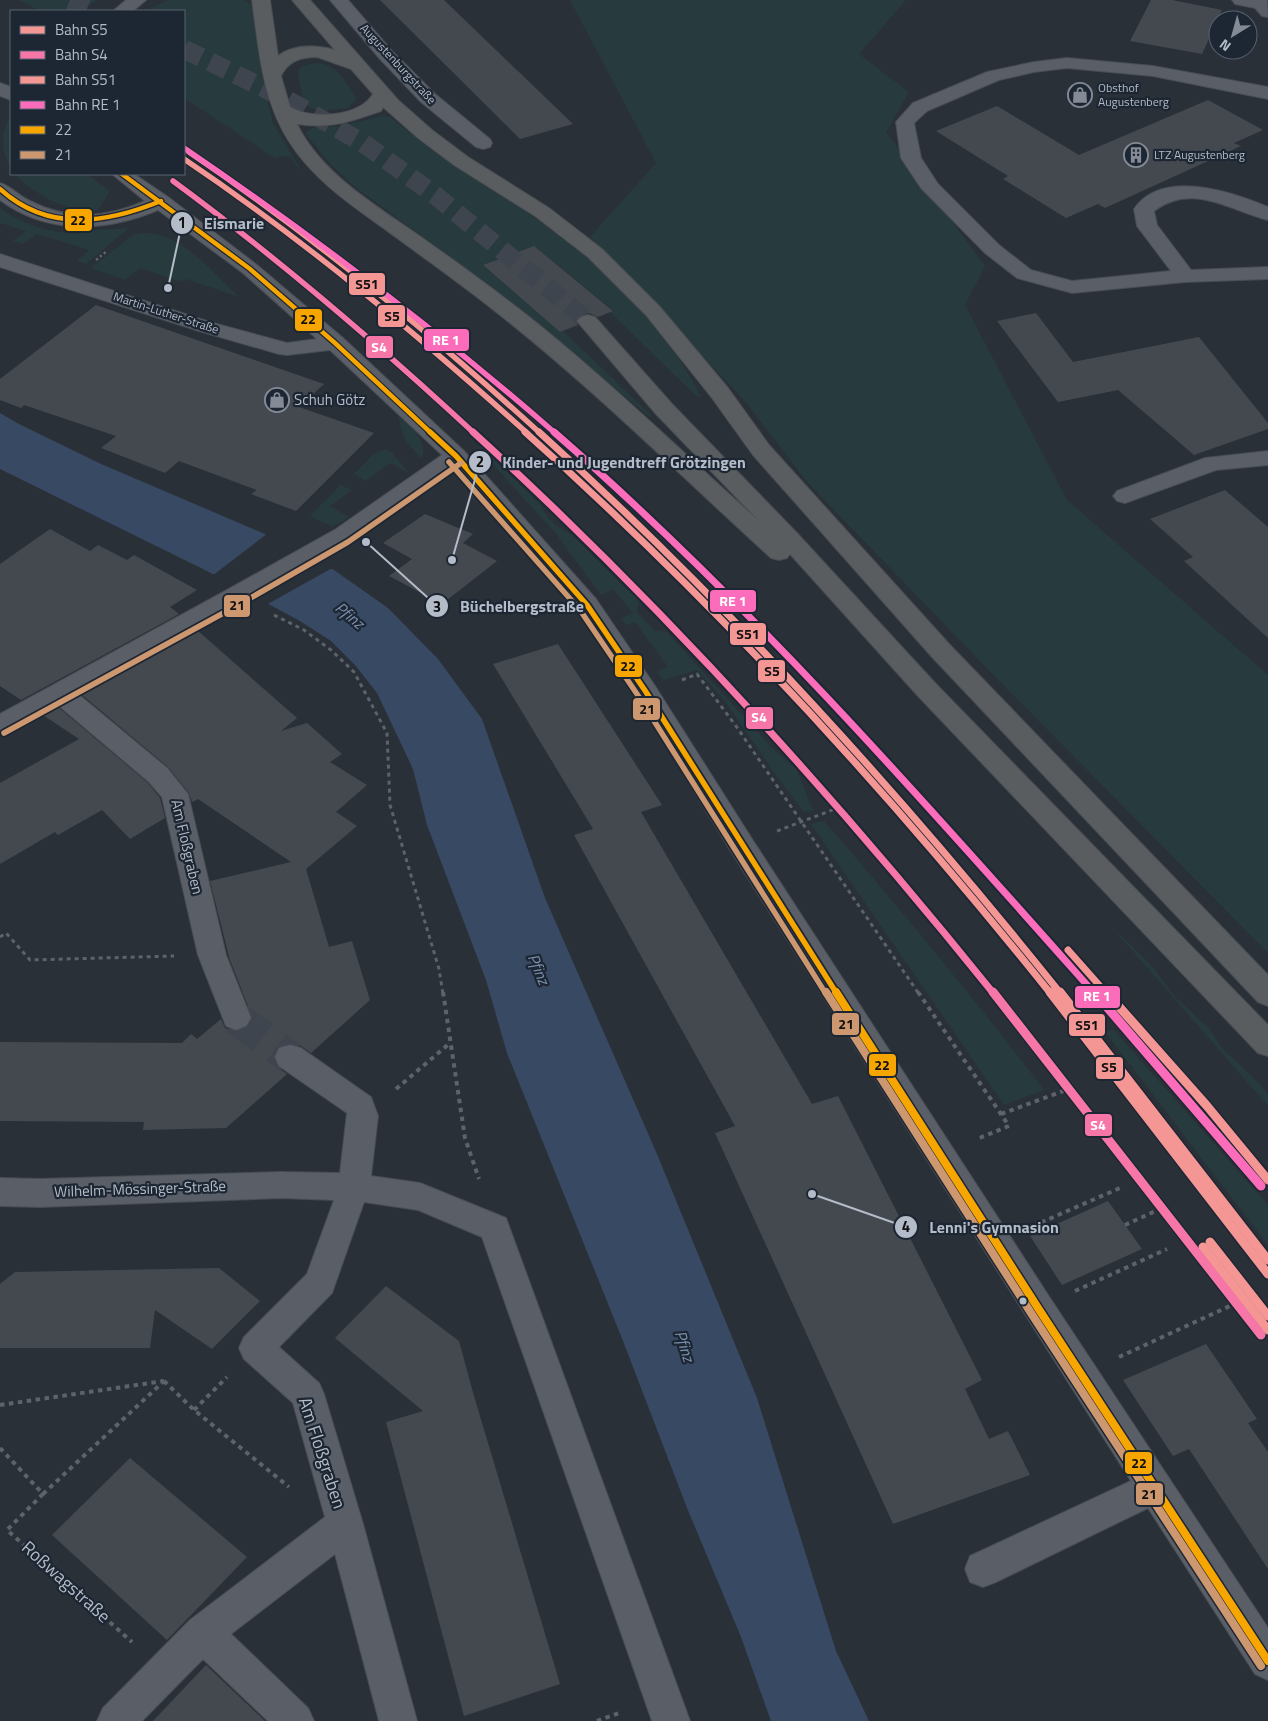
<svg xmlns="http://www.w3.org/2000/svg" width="1268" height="1721" font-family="'Titillium Web',sans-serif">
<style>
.green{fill:#273a3e}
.water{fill:#384963}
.pier{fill:#2a3038}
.building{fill:#444950}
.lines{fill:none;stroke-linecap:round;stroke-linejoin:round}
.minor-tunnel{stroke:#3f454e;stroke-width:33;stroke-dasharray:33 17;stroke-linecap:butt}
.highway-tunnel{stroke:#3f454e;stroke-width:19;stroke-dasharray:19 10;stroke-linecap:butt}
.minor-casing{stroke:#484c53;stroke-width:2}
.highway-casing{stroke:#474c53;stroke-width:2}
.path-far2{stroke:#5d636a;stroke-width:2.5;stroke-dasharray:2.5 2.5;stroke-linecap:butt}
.path-far1{stroke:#5d636a;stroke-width:3;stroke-dasharray:4 4;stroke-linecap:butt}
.path{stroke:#5d636a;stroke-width:4;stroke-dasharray:4.5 4.5;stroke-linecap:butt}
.minor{fill:#5a5e66;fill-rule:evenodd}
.highway{fill:#5a5d60;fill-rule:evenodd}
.bus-1-far2-casing{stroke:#1d2633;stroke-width:7}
.bus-1-far1-casing{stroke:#1d2633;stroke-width:9}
.bus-1-casing{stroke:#1d2633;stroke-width:11}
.bus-2-far1-casing{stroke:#1d2633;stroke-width:9}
.bus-2-casing{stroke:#1d2633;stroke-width:11}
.bus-1-far2{stroke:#f7a600;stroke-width:4.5}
.bus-1-far1{stroke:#f7a600;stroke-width:5.5}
.bus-1{stroke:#f7a600;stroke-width:8}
.bus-2-far1{stroke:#cd976f;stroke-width:5.5}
.bus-2{stroke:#cd976f;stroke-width:8}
.rail-1-far2-casing{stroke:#1d2633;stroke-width:8}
.rail-1-far1-casing{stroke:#1d2633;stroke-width:11}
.rail-1-casing{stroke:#1d2633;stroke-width:12}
.rail-2-far2-casing{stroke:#1d2633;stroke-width:8}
.rail-2-far1-casing{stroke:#1d2633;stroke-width:11}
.rail-2-casing{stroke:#1d2633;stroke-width:12}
.rail-3-far2-casing{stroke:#1d2633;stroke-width:8}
.rail-3-far1-casing{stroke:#1d2633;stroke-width:11}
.rail-3-casing{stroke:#1d2633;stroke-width:12}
.rail-4-far2-casing{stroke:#1d2633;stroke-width:8}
.rail-4-far1-casing{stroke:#1d2633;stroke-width:11}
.rail-4-casing{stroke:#1d2633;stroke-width:12}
.rail-1-far2{stroke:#f49694;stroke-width:5.5}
.rail-1-far1{stroke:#f49694;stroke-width:7}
.rail-1{stroke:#f49694;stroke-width:9}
.rail-2-far2{stroke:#f576a7;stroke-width:5.5}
.rail-2-far1{stroke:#f576a7;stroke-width:7}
.rail-2{stroke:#f576a7;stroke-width:9}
.rail-3-far2{stroke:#f49694;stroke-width:5.5}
.rail-3-far1{stroke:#f49694;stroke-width:7}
.rail-3{stroke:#f49694;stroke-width:9}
.rail-4-far2{stroke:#fb6dba;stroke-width:5.5}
.rail-4-far1{stroke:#fb6dba;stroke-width:7}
.rail-4{stroke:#fb6dba;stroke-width:9}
.bus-dot{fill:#b4bcc9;stroke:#1d2633;stroke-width:2}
.labels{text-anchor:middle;stroke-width:4.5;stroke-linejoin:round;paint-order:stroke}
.far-street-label{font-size:12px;fill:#b4bcc9;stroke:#1d2633}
.far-poi-label{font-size:12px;fill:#b4bcc9;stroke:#1d2633;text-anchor:start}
.poi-label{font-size:15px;fill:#b4bcc9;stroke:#1d2633;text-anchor:start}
.street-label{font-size:15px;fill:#b4bcc9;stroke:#1d2633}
.water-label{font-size:16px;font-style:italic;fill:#7c92b1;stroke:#1d2633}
.near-street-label{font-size:18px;fill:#b4bcc9;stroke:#1d2633}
.leader{fill:none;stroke:#b4bcc9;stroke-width:2}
.callout-dot{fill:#b4bcc9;stroke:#1d2633;stroke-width:2}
.mark-label{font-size:15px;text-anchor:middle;font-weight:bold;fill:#111}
.callout-label{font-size:16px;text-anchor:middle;font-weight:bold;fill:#b4bcc9;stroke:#1d2633;stroke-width:4.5;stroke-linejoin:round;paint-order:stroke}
.line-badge{stroke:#1d2633;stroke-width:2}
.badge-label{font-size:14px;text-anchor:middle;font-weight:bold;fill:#fff}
.pale-badge-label{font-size:14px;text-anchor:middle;font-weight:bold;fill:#111}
</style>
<rect width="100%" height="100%" fill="#2a3038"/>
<!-- green -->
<path class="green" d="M19 0H97L80 11H40Z
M168 0H244L253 6 262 76 273 123 304 175 290 157 283 156 275 158 184 98V11H145Z
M570 0H906L859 54 909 92 886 132 985 266 965 305 1067 500 1268 675V953L1010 692 808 483 744 400 590 237 656 163Z
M316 63C336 62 346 83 357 98L348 108 321 111 310 108 304 103 298 74 299 69 303 66Z
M381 116 390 117C406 130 422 143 438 154 478 182 520 206 559 235 615 278 670 333 701 397L696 396 610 312 613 310 534 246 483 265 560 332 563 331 652 416 650 417 483 281 355 187 330 164 305 133 312 128 341 126Z
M10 117 11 118V168C1 152 0 133 10 117Z
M15 174H87L110 191 98 210C66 213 42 197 18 178Z
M0 208C22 225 51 232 78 234L79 231 129 228 86 264 77 261 89 250 37 234 23 244 13 241 26 231 0 223Z
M144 233C181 232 213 273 239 297L186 279 182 282 140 268 125 280 91 268 133 235Z
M399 417C412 429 428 439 422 459 408 444 401 438 399 417Z
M478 444 540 504C546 518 557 528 571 534L639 601 637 612 654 630 667 632 771 747 797 770 811 806 814 810 804 812 778 778 724 700 697 670 663 680 657 671 668 667 635 622 626 625 621 618 633 613 613 589 601 595 557 535 487 458Z
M385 449 392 453 410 474 391 463 365 481 354 474 374 454Z
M341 485 352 490 330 506 349 517 333 527 310 516Z
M824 821C900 908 974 998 1044 1090L1004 1105 811 824Z
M1110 925 1152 966 1175 997 1209 1028 1221 1047 1257 1081 1268 1094V1106Z
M1114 1030 1268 1205V1245L1105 1032Z"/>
<!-- water -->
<path class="water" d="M0 413 17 423 101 464 265 534 334 570 388 608 438 659 482 719 545 898 657 1154 757 1398 836 1651 869 1721H771L741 1637 687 1508 623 1341 507 1053 486 980 427 825 413 769 377 693 355 665 331 641 300 621 213 574 0 469Z"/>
<!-- pier -->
<path class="pier" d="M268 533 334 567 266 605 212 576Z"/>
<!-- building -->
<path class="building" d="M380 0H444L573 124 520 139Z
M1151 0H1172L1222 10 1202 54 1130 41Z
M1208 100 1263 130 1234 143 1241 146 1105 208 1098 204 1066 218 1003 179 1008 176 936 131 997 106 1079 155Z
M534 246 613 311 598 317 589 313 580 315 575 321 578 325 560 332 483 265Z
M96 305 324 384 299 407 374 433 296 511 251 494 257 490 179 461 165 473 101 448 116 436 24 405 21 408 0 400V379Z
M1036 313 1073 362 1199 337 1268 423V429L1194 455 1118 390 1058 402 997 321Z
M1225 490 1268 527V638L1184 561 1193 557 1150 519Z
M425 514 473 534 463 543 497 561 442 604 389 576 412 559 383 543Z
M50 529 90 551 98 545 127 560 134 555 197 590 170 607 179 614 21 700 0 686V564Z
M197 630 297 718 281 731 307 723 342 754 330 762 367 785 336 812 357 826 306 869 329 947 352 941 370 1000 311 1053 301 1046 290 1043 277 1047 273 1058 277 1067 287 1074 286 1075 226 1128 143 1130 144 1122 0 1121V1042L182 1043 191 1034 197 1039 221 1019 225 1028 235 1032 247 1028 253 1019 230 960 210 881 291 862 198 799 192 802 189 793 168 767 81 694Z
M558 644 662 805 641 812 812 1104 838 1096 982 1380 965 1389 989 1439 1008 1431 1030 1475 893 1524 715 1133 735 1126 574 835 593 829 493 664Z
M58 707 148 783 160 798 165 818 130 839 102 810 58 835 55 832 0 864V783L79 739 43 715Z
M1108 1201 1142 1249 1062 1285 1030 1236Z
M219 1268 260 1301 212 1349 155 1310 150 1348H0V1284L15 1272Z
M386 1286 459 1341 474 1396 560 1684 464 1716 386 1422 423 1411 335 1338Z
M1206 1344 1257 1419 1248 1423 1268 1452V1569L1189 1449 1173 1456 1123 1380Z
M130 1458 247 1557 167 1640 52 1535Z
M206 1665 265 1721H153Z"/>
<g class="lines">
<!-- minor-tunnel -->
<path class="minor-tunnel" d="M236 1018 290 1057"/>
<!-- highway-tunnel -->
<path class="highway-tunnel" d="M70 0 96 11
M184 49 286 99 363 143 435 195 588 321"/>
<defs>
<path id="minor" d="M126 0H146L133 11H113Z
M330 0H348L392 51 435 94 490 139 492 143 490 147 483 149 476 147 421 102 380 59Z
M1232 0H1267L1268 17 1262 16 1255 8 1235 4Z
M1067 58 1153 66 1268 87V99L1153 76 1067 68 1034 72 999 80 927 111 914 123 921 158 938 184 999 245 1031 270 1072 281 1171 271 1137 226 1134 209C1162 168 1232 192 1268 207V220C1229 210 1192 182 1154 211L1157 225 1191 270 1268 267V279L1185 282 1072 293 1065 291 1017 278 985 253 921 188 901 158 896 122 913 103 987 72 1034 62Z
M0 83 11 87V100L0 96Z
M112 174H134L168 197 257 265 343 338 464 451 596 599 655 686 752 839 1050 1298 1268 1628V1680L1255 1674 1148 1508 996 1582 983 1587 970 1582 965 1569 970 1556 1131 1481 732 853 637 698 578 611 454 468 352 539 245 602 78 694 167 768 188 794 226 955 251 1018 246 1026 236 1030 226 1026 198 955 162 797 149 782 58 705 9 732 0 734V714L227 590 336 529 442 455 330 350 287 355 279 354 199 331 0 267V254L213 323 287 343 317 339 243 273 158 210C106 232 47 235 0 200V183C11 186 19 196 30 201 69 221 106 218 145 201Z
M1268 451V465L1216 470 1125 503 1117 501 1113 496 1117 491 1205 458Z
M290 1045 301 1048 371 1097 378 1116 371 1176 420 1183 506 1218 690 1721H652L482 1237 418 1210 364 1202 332 1293 279 1347 319 1383 324 1394 363 1524 417 1721H379L335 1554 231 1634 308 1708 314 1721H268L203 1659 142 1721H97L103 1708 190 1620 325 1517 293 1403 244 1359 239 1348 244 1337 307 1274 334 1200 281 1198 40 1207 0 1206V1178L40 1179 281 1172 340 1173 347 1113 279 1066 275 1057 279 1048Z"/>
<path id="highway" d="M252 0H270L278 56C294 44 316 45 335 50L292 0H310L398 100 432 130 468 157 549 208 602 249 660 307 728 388 769 445 950 645 1268 975V1006L1258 1002 932 657 753 455 712 398 646 315 588 257 535 216 454 165 418 138 383 107 381 111C348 122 332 129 297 124 322 176 382 209 428 242 469 271 510 301 549 333 622 393 690 459 760 522L656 414 577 321 581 317 588 315 595 317 672 404 796 532 936 684 1268 1025V1056L1258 1053 918 696 790 554 787 558 779 560 771 558C681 476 595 390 500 315 463 285 424 258 386 230 351 205 314 180 290 143 262 100 259 50 252 0ZM317 57 351 69 373 94C359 117 312 120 290 107L281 76C288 61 301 57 317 57Z"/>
</defs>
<!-- minor casing -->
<use href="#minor" class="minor-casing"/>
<!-- highway casing -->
<use href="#highway" class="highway-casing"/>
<!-- path-far2 -->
<path class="path-far2" d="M96 260 107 251"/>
<!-- path-far1 -->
<path class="path-far1" d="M274 615 304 630 331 650 354 672 387 733 390 805 439 969 443 994
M682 680 697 674 736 726 919 994
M777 831 835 809
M0 937 6 933 30 960 174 956"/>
<!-- path -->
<path class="path" d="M443 992 465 1138 479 1179
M918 992 1009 1126 977 1139
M396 1089 450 1043
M1001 1114 1066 1090
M1125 1225 1160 1209
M1033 1226 1120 1188
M1075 1291 1167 1249
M1119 1357 1232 1305
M164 1381 194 1410 289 1487
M0 1405 164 1381
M194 1410 227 1377
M0 1448 43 1494 7 1530 132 1642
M43 1494 163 1382
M597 1721 622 1712"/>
<!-- minor -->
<use href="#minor" class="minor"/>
<!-- highway -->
<use href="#highway" class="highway"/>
<defs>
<path id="bus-1-far2" d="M122 174 250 269 335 343 431 433
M0 189C48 233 107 223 161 201"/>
<path id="bus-1-far1" d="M430 432 456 456 587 605 646 692 837 994"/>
<path id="bus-1" d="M836 992 1038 1308 1268 1661"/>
<path id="bus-2-far1" d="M449 462 580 610 639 697 826 994
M4 733 240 604 348 542 461 463"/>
<path id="bus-2" d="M826 992 1031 1313 1261 1666"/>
</defs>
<!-- bus-1-far2 casing -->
<use href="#bus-1-far2" class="bus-1-far2-casing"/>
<!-- bus-1-far1 casing -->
<use href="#bus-1-far1" class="bus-1-far1-casing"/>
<!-- bus-1 casing -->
<use href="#bus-1" class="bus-1-casing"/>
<!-- bus-2-far1 casing -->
<use href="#bus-2-far1" class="bus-2-far1-casing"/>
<!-- bus-2 casing -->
<use href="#bus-2" class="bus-2-casing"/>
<!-- bus-1-far2 -->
<use href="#bus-1-far2" class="bus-1-far2"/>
<!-- bus-1-far1 -->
<use href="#bus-1-far1" class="bus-1-far1"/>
<!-- bus-1 -->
<use href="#bus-1" class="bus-1"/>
<!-- bus-2-far1 -->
<use href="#bus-2-far1" class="bus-2-far1"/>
<!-- bus-2 -->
<use href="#bus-2" class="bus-2"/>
<defs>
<path id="rail-1-far2" d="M184 159C306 241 418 335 527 433"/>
<path id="rail-1-far1" d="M525 432C717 603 890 793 1051 994
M1068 950 1107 994"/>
<path id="rail-1" d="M1050 992 1268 1274
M1106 992 1207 1106 1268 1180
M1203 1247 1268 1330"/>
<path id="rail-2-far2" d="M173 181C279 259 378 344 474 433"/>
<path id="rail-2-far1" d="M473 432C662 605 833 794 994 994"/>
<path id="rail-2" d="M993 992 1261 1335"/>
<path id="rail-3-far2" d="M189 152C313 236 429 332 540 433"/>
<path id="rail-3-far1" d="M539 432C729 604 901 794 1061 994"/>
<path id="rail-3" d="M1060 992 1268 1260
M1210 1242 1268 1316"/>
<path id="rail-4-far2" d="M184 148C313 236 437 330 555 433"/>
<path id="rail-4-far1" d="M554 432C750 603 922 799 1095 994"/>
<path id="rail-4" d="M1094 992 1261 1186"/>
</defs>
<!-- rail-1-far2 casing -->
<use href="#rail-1-far2" class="rail-1-far2-casing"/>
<!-- rail-1-far1 casing -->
<use href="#rail-1-far1" class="rail-1-far1-casing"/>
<!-- rail-1 casing -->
<use href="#rail-1" class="rail-1-casing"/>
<!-- rail-2-far2 casing -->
<use href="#rail-2-far2" class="rail-2-far2-casing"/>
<!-- rail-2-far1 casing -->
<use href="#rail-2-far1" class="rail-2-far1-casing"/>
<!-- rail-2 casing -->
<use href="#rail-2" class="rail-2-casing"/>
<!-- rail-3-far2 casing -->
<use href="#rail-3-far2" class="rail-3-far2-casing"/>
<!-- rail-3-far1 casing -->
<use href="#rail-3-far1" class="rail-3-far1-casing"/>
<!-- rail-3 casing -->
<use href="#rail-3" class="rail-3-casing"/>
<!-- rail-4-far2 casing -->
<use href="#rail-4-far2" class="rail-4-far2-casing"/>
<!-- rail-4-far1 casing -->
<use href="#rail-4-far1" class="rail-4-far1-casing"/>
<!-- rail-4 casing -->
<use href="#rail-4" class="rail-4-casing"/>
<!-- rail-1-far2 -->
<use href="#rail-1-far2" class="rail-1-far2"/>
<!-- rail-1-far1 -->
<use href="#rail-1-far1" class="rail-1-far1"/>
<!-- rail-1 -->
<use href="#rail-1" class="rail-1"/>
<!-- rail-2-far2 -->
<use href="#rail-2-far2" class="rail-2-far2"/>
<!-- rail-2-far1 -->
<use href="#rail-2-far1" class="rail-2-far1"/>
<!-- rail-2 -->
<use href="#rail-2" class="rail-2"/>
<!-- rail-3-far2 -->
<use href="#rail-3-far2" class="rail-3-far2"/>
<!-- rail-3-far1 -->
<use href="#rail-3-far1" class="rail-3-far1"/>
<!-- rail-3 -->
<use href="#rail-3" class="rail-3"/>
<!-- rail-4-far2 -->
<use href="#rail-4-far2" class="rail-4-far2"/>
<!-- rail-4-far1 -->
<use href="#rail-4-far1" class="rail-4-far1"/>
<!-- rail-4 -->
<use href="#rail-4" class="rail-4"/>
</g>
<!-- icons -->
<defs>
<symbol id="shop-ring" viewBox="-11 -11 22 22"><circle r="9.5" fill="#1d2633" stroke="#848b96" stroke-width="1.5"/><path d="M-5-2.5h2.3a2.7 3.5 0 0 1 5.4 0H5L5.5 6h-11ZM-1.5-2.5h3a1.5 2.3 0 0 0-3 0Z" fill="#848b96"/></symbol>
<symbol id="building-ring" viewBox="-11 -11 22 22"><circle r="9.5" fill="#1d2633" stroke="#848b96" stroke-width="1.5"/><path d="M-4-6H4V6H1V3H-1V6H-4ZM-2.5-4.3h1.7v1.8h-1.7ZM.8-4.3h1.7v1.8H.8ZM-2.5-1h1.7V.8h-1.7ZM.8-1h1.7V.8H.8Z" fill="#848b96"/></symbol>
</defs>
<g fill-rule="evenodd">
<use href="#shop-ring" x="1066" y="81" width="28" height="28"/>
<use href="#building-ring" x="1122" y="141" width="28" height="28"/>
<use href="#shop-ring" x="263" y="386" width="28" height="28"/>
</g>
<!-- markers -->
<circle class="bus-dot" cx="1023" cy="1301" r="4.5"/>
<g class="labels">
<!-- far-street labels -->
<g class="far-street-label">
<text transform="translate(398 64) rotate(47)" y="4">Augustenburgstraße</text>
<text transform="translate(166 313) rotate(18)" y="4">Martin-Luther-Straße</text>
</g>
<!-- far-poi labels -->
<g class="far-poi-label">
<text x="1098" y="92">Obsthof<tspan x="1098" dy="14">Augustenberg</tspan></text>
<text x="1154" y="159">LTZ Augustenberg</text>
</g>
<!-- poi labels -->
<g class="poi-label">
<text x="294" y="405">Schuh Götz</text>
</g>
<!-- street labels -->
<g class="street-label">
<text transform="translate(187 847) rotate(77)" y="5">Am Floßgraben</text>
<text transform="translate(140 1189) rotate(-2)" y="5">Wilhelm-Mössinger-Straße</text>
</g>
<!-- water labels -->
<g class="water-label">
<text transform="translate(350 615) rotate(40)" y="6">Pfinz</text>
<text transform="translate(539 969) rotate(67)" y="6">Pfinz</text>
<text transform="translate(685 1346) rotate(72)" y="6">Pfinz</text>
</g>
<!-- near-street labels -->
<g class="near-street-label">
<text transform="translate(322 1453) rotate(72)" y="6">Am Floßgraben</text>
<text transform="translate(66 1582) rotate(42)" y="6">Roßwagstraße</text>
</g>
</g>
<!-- callouts -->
<path class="leader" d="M168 288L182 223M452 560L480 462M366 542L437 606M812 1194L906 1227"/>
<g class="callout-dot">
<circle cx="168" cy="288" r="5"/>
<circle cx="452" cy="560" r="5"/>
<circle cx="366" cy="542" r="5"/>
<circle cx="812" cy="1194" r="5"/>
<circle cx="182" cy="223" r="12"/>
<circle cx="480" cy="462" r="12"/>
<circle cx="437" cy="606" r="12"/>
<circle cx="906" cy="1227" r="12"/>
</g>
<g class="mark-label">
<text x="182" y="228">1</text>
<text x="480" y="467">2</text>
<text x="437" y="612">3</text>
<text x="906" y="1232">4</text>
</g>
<g class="callout-label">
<text x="234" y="229">Eismarie</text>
<text x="624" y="468">Kinder- und Jugendtreff Grötzingen</text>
<text x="522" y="612">Büchelbergstraße</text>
<text x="994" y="1233">Lenni's Gymnasion</text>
</g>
<g class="line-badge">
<rect x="64" y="208" width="29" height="24" rx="5" fill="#f7a600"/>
<rect x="348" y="272" width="38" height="24" rx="5" fill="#f49694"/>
<rect x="377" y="304" width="29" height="24" rx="5" fill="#f49694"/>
<rect x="294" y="308" width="29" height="24" rx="5" fill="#f7a600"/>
<rect x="423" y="328" width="47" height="24" rx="5" fill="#fb6dba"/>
<rect x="365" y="335" width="29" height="24" rx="5" fill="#f576a7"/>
<rect x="709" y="589" width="48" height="24" rx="5" fill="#fb6dba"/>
<rect x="223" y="594" width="28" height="24" rx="5" fill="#cd976f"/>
<rect x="729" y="622" width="38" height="24" rx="5" fill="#f49694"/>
<rect x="614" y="654" width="29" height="24" rx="5" fill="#f7a600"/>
<rect x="757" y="659" width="29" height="24" rx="5" fill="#f49694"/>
<rect x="632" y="697" width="29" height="24" rx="5" fill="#cd976f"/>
<rect x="745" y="706" width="29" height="24" rx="5" fill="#f576a7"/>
<rect x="1074" y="985" width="47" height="24" rx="5" fill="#fb6dba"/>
<rect x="831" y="1012" width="29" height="24" rx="5" fill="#cd976f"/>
<rect x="1068" y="1013" width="38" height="24" rx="5" fill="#f49694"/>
<rect x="868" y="1053" width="29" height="24" rx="5" fill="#f7a600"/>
<rect x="1095" y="1056" width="29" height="24" rx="5" fill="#f49694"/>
<rect x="1084" y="1113" width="29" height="24" rx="5" fill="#f576a7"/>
<rect x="1124" y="1451" width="29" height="24" rx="5" fill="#f7a600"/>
<rect x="1135" y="1482" width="29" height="24" rx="5" fill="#cd976f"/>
</g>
<g class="badge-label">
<text x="446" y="345">RE 1</text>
<text x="379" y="352">S4</text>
<text x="733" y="606">RE 1</text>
<text x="759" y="722">S4</text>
<text x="1097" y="1001">RE 1</text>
<text x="1098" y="1130">S4</text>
</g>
<g class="pale-badge-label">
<text x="78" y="225">22</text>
<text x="367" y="289">S51</text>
<text x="392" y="321">S5</text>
<text x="308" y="324">22</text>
<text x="237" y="610">21</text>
<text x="748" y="639">S51</text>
<text x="628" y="671">22</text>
<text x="772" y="676">S5</text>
<text x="647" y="714">21</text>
<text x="846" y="1029">21</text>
<text x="1087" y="1030">S51</text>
<text x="882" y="1070">22</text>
<text x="1109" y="1072">S5</text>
<text x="1139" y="1468">22</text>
<text x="1149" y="1499">21</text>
</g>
<!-- legend -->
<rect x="10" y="10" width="175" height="165" fill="#1d2633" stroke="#59626f"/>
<rect x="20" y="26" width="25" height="8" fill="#f49694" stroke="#59626f"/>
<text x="55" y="35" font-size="15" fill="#b4bcc9">Bahn S5</text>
<rect x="20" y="51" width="25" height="8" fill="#f576a7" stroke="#59626f"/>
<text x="55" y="60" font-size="15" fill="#b4bcc9">Bahn S4</text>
<rect x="20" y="76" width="25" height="8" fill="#f49694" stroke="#59626f"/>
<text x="55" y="85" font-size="15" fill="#b4bcc9">Bahn S51</text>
<rect x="20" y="101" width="25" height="8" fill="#fb6dba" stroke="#59626f"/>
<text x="55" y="110" font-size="15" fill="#b4bcc9">Bahn RE 1</text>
<rect x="20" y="126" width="25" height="8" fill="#f7a600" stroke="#59626f"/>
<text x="55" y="135" font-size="15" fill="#b4bcc9">22</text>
<rect x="20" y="151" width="25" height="8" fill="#cd976f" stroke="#59626f"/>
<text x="55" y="160" font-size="15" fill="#b4bcc9">21</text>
<!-- north arrow -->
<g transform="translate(1233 35) rotate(217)"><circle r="24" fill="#1d2633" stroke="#59626f"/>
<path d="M0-4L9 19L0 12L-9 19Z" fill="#848b96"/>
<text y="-8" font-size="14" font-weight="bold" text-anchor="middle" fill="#b4bcc9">N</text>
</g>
</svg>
